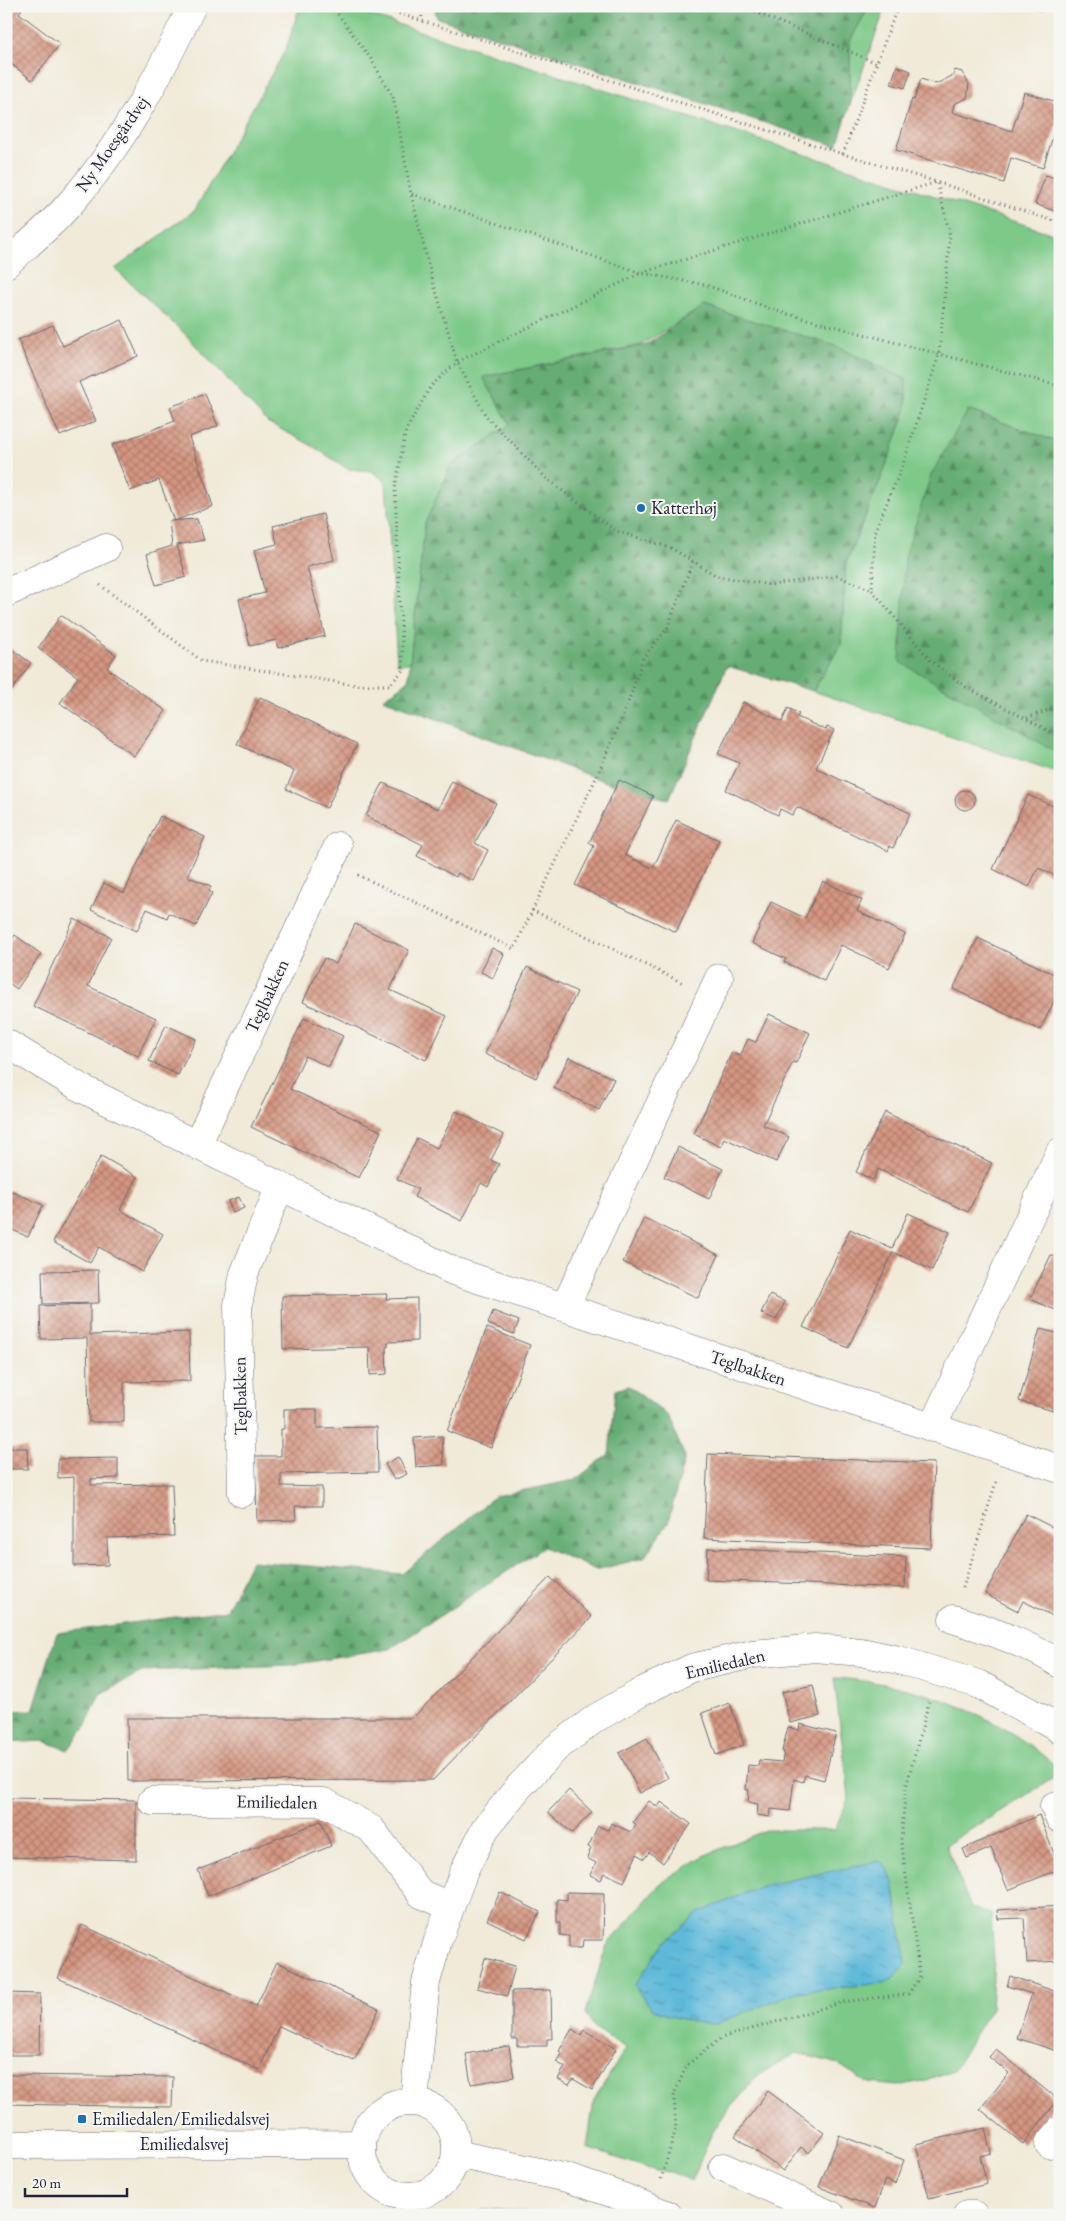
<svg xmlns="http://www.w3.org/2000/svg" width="1066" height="2221" font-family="'EB Garamond',serif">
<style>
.grass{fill:#7dc988;stroke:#507662}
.forest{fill:url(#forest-firs);stroke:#446858}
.water{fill:url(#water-ripples);stroke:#3e6d8a}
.building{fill:url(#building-cross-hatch)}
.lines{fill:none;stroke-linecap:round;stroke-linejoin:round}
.minor-casing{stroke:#6a6872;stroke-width:29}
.path{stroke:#6a6872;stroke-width:3;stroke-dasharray:1 4;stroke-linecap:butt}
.minor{stroke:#fff;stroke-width:28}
.poi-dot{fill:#1f6fb2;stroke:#f6f6f2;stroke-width:2}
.labels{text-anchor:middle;stroke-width:4;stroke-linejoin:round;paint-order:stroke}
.street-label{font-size:18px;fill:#22223b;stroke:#f6f6f2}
.poi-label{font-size:18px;fill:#22223b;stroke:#f6f6f2;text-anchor:start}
</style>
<defs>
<pattern id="forest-firs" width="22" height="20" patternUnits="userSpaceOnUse" patternTransform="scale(1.25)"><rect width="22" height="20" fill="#66ad74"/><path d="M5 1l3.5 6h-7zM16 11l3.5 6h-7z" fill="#548c60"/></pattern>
<pattern id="water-ripples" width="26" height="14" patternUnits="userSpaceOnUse" patternTransform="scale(1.25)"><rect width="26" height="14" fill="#5bb8d9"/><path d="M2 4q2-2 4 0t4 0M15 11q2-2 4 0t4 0" fill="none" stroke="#4b95b1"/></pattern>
<pattern id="building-cross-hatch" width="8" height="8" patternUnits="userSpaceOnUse" patternTransform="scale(1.25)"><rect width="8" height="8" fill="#d59681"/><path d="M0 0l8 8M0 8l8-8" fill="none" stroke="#ac7a6b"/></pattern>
</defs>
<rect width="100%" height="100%" fill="#f6f6f2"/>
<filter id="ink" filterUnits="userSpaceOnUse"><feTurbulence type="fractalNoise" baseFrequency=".02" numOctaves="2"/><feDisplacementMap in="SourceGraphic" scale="10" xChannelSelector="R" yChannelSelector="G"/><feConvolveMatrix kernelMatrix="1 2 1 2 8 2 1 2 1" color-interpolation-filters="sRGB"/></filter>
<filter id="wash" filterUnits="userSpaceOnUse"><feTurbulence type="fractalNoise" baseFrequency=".0096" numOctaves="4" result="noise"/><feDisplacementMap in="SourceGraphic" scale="20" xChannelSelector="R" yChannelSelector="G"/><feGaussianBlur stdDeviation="1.12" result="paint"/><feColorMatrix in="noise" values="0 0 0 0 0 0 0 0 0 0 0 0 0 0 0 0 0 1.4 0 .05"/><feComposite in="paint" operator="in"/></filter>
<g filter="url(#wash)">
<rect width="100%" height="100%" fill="#f1ead8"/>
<!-- grass -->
<path class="grass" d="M300 6H341L1060 236V443L968 410 1060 752V773L813 691 841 644 846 564 882 476 906 411V379L832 346 704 306 641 345 483 377 510 424 451 466 425 523 410 663 397 664 386 482 372 471 348 469 311 445 267 422 185 334 115 269 195 210 286 49Z
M865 6H886L850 105V41L867 10Z
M834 1678C918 1683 998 1713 1060 1770V1774L946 1845 971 1908 991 1914 994 1960 991 2008 953 2071 935 2078 898 2086 868 2083 838 2064 797 2053 758 2075 741 2096 726 2112 711 2135 692 2181 671 2172 656 2171 587 2148 594 2100 626 2048 595 2028 585 2013 607 1945 660 1884 703 1856 766 1830H835L849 1797Z
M485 2209 526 2212 534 2215H472Z"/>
<!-- forest -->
<path class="forest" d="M434 6H865L867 10 850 41V105L837 146 437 18Z
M704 306 836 346 906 379V411L882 476 846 561 841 644 813 691 727 666 669 799 625 789 383 699 408 681 425 523 451 466 510 424 483 377 646 345Z
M968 410 1060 443V754L900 662 905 557 931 475Z
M629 1386 668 1416 685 1457 668 1523 644 1558 596 1570 544 1547 390 1649 291 1665 144 1671 100 1694 85 1727 68 1750 44 1741 6 1743V1711L33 1710 57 1633 227 1610 251 1561 402 1574 495 1496 575 1480 609 1454 615 1390Z"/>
<!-- water -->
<path class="water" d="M879 1861 888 1869 893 1883 906 1963 895 1978 883 1983 797 1992 715 2024C703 2025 666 2016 655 2010 647 2005 639 1993 635 1985L662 1945 698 1913 762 1886Z"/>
<g id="blocks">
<!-- building -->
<path class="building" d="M6 6H24L19 13 60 44 32 80 6 60Z
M1030 6H1043L1041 11Z
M897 66 911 71 905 88 891 84Z
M955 70 962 72 969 84 967 98 954 104 952 112 1012 131 1024 92 1060 103V114L1043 168 1011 158 1004 183 896 150 912 99 914 100 921 79 936 84 954 75Z
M1046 175 1060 180V213L1035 204Z
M122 320 138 356 79 382 96 421 60 436 18 340 53 325 63 346Z
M205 394 218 426 189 437 213 506 174 521 159 480 130 491 112 445 175 421 170 407Z
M323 514 334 560 307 567 325 636 278 648 276 640 250 646 239 599 265 593 254 550 277 544 273 526Z
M197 519 204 540 177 545 186 577 156 585 147 554 172 546 169 521Z
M61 615 116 655 107 668 166 711 134 756 60 703 78 677 38 648Z
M6 645 31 663 12 690 6 686Z
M260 697 357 744 327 808 286 789 294 771 237 744Z
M743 702 782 722 788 708 799 714 797 717 826 730 827 727 834 730 816 768 910 813 893 848 890 846 888 851 797 807 792 815 780 809 778 815 726 790 739 763 718 754Z
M619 780 653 796 625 855 653 868 676 820 719 840 676 932 575 885 594 846 589 843Z
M452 781 496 803 475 843 488 850 473 881 458 873 456 877 417 856 423 845 366 816 383 783 438 809Z
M955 800a10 10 0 1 1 20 0a10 10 0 1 1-20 0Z
M1028 795 1060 809V821L1057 827 1060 829V878L1038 868 1029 887 993 869Z
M160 816 205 837 187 876 211 886 209 891 212 893 196 926 169 913 167 918 147 909 137 931 91 910 104 883 124 893Z
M823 881 862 900 857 911 905 934 889 968 841 945 824 981 784 962 786 959 752 943 771 902 805 918Z
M74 919 111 937 88 986 156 1018 138 1056 33 1006Z
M355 924 409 950 390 990 447 1016 426 1060 303 1002 324 958 336 964Z
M15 935 41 954 17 989 6 981V948Z
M978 938 1060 977V989L1040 1030 953 989Z
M492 948 504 954 493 978 481 972Z
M527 967 577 992 536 1078 485 1054Z
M769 1014 810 1033 796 1063 793 1062 763 1125 789 1137 776 1162 724 1138 721 1147 694 1134 732 1052 740 1056 748 1039 756 1042Z
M304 1018 343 1036 329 1067 305 1056 290 1089 381 1131 359 1178 251 1127Z
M166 1025 196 1039 178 1075 149 1061Z
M569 1057 614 1079 599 1110 554 1088Z
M456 1111 504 1135 491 1160 499 1164 488 1187 481 1183 462 1221 414 1197 418 1189 397 1179 417 1138 437 1148Z
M885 1112 992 1163 968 1212 878 1169 873 1180 856 1172Z
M678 1147 723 1169 709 1199 664 1177Z
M101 1156 138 1177 120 1210 163 1234 142 1272 99 1247 90 1263 53 1242Z
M9 1190 43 1205 28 1237 6 1227V1196Z
M239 1197 244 1208 233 1213 228 1201Z
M908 1213 950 1232 932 1270 893 1252 848 1348 803 1327 850 1229 892 1249Z
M644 1218 719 1255 698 1298 623 1262Z
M1051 1255 1060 1259V1312L1030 1299Z
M98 1270 99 1303 43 1304 42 1271Z
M387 1294 386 1299 417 1298V1341L388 1342V1347H386L387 1374 370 1375 369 1347 283 1349 282 1296Z
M770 1295 785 1302 776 1320 761 1313Z
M90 1304V1335L189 1332 190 1381 124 1382V1422H89L87 1338 41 1339 40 1306Z
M493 1311 519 1321 514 1334 488 1324Z
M487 1328 530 1345 491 1448 447 1431Z
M1040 1329 1060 1334V1413L1019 1401Z
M284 1409H317V1428L377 1427 378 1472 281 1474V1486L322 1487V1506H295L296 1520 257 1521 255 1456H281V1429H284Z
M442 1436 444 1465 416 1467 414 1438Z
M8 1448H27L28 1469H8Z
M708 1454 934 1463 931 1548 704 1538Z
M398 1457 407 1474 394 1480 385 1464Z
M118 1458V1478L91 1479V1485L172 1484 174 1536 107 1538 108 1565 74 1566V1477L58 1478V1459Z
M1026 1514 1058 1530 1060 1528V1609L1055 1617 1023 1601 1018 1611 985 1594Z
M708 1548 906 1557 905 1588 706 1580Z
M550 1577 592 1617 433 1780 128 1781 127 1718H413Z
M813 1685 820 1716 790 1723 782 1692Z
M730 1703 744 1745 716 1755 702 1713Z
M800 1724 836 1733 824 1780 805 1775 803 1782 794 1779 790 1811 771 1809 770 1817 757 1815 758 1804 748 1802 749 1790H746L748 1765 758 1766 759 1760 782 1762 784 1752 782 1751 788 1727 799 1730Z
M647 1738 668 1778 640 1793 619 1753Z
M569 1790 592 1812 572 1833 548 1812Z
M6 1798 136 1800V1860L6 1857Z
M649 1801 658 1807 661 1802 691 1824 663 1863 649 1852 644 1859 637 1854 624 1882 604 1873 601 1880 590 1875 596 1863 587 1858 591 1848 588 1847 598 1826 608 1830 611 1823 631 1832 636 1824 633 1822Z
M1039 1815 1060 1869 1008 1890 991 1848 967 1858 963 1849Z
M321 1821 331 1846 208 1896 198 1870Z
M500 1892 540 1912 526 1939 487 1920Z
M567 1892 604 1893 603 1940H583L582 1948H569V1936L560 1935V1923H557V1899L567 1900Z
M1060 1906V1961L1027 1963 1024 1918 998 1919 997 1910Z
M82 1925 256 2006 277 1962 379 2009 354 2061 279 2026 259 2070 58 1978Z
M485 1958 515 1966 507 1996 477 1988Z
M1010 1976 1060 1993V2052L1017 2038 1032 1994 1007 1986Z
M551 1990 552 2039H547V2046H517V2039H512V1991Z
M6 1993 40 1994 39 2055H6Z
M572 2029 581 2035 584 2030 616 2049 592 2090 573 2079 569 2085 558 2079 565 2067 556 2062 562 2053 559 2051Z
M509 2046 514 2077 471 2084 466 2054Z
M996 2049 1058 2100 1023 2144 980 2109 1009 2073 989 2057Z
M6 2075 173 2077 172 2107 6 2104Z
M768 2091 824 2133 809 2153 801 2147 783 2171 735 2136Z
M985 2128 991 2153 980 2156 987 2184 929 2198 916 2144Z
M839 2135 904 2160 895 2184 885 2180 875 2208 819 2187Z"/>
</g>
</g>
<g filter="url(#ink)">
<use href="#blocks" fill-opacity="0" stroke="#6a6872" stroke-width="1"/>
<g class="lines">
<defs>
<path id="minor" d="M6 264C26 246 47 229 65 209 119 150 158 79 192 6
M6 593 106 548
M6 1043 81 1088 453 1271 1060 1469
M197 1145 338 846
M565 1307 719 978
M932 1428 1060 1152
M242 1493 238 1305 244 1274 280 1186
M953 1619C990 1630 1027 1643 1060 1664
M152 1801 324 1802 371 1829 421 1894 450 1906
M1054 1806 1060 1819
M414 2102 426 1982 438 1940 464 1871 485 1829 518 1788 556 1748 596 1718 645 1690 692 1668 753 1654 815 1648 861 1652 899 1660 978 1684 1054 1725 1060 1730
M362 2149a47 47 0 1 1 94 0a47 47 0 1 1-94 0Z
M1049 2144 1060 2131
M6 2145 361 2144
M456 2154 567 2178 623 2197 668 2215
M723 2167 831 2215
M967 2215H974"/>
</defs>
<!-- minor casing -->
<use href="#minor" class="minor-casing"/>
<!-- path -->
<path class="path" d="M332 6 371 59 393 97 411 194 430 271 457 362 486 416 548 480 616 531 671 548 717 576 770 585 837 576 872 590
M375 6 843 154 937 182 1060 223
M421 6 422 21
M741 6 877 63
M843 154 898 6
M412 194 641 273 706 285 780 312 1060 386
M100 585 202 661 356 685H390L403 670 395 489 406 430 431 386 457 362 641 273 937 182 950 235 939 355 902 467 875 531 872 590 931 661 966 687 1060 737
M1027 718 1054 708 1060 703
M358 875 514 949 596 778 627 706 643 658 667 629 693 561
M532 910 683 983
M963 1588 996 1482
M661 2179 676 2129 674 2094 687 2065 721 2038 843 2002 908 1994 920 1977 901 1840 906 1787 929 1702"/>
<!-- minor -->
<use href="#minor" class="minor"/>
</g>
</g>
<!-- markers -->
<g class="poi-dot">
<circle cx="641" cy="508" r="5"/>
<rect x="77" y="2114" width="10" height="10" rx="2.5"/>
</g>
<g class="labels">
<!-- street labels -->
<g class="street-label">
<text transform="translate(112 144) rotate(-55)" y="6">Ny Moesgårdvej</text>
<text transform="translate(267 996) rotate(-65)" y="6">Teglbakken</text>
<text transform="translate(748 1368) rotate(18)" y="6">Teglbakken</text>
<text transform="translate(240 1396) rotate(-91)" y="6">Teglbakken</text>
<text transform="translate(725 1664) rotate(-13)" y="6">Emiliedalen</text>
<text transform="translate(277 1802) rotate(1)" y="6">Emiliedalen</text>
<text x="184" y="2150">Emiliedalsvej</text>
</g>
<!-- poi labels -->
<g class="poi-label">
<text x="651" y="514">Katterhøj</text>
<text x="92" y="2125">Emiliedalen/Emiliedalsvej</text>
</g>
</g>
<!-- margin -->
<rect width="1066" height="2221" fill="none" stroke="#f6f6f2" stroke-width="25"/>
<!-- scale -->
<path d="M25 2188v8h102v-8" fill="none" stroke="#22223b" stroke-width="2.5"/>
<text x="32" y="2188" font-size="15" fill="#22223b" stroke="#f6f6f2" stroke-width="4" paint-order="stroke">20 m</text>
</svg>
